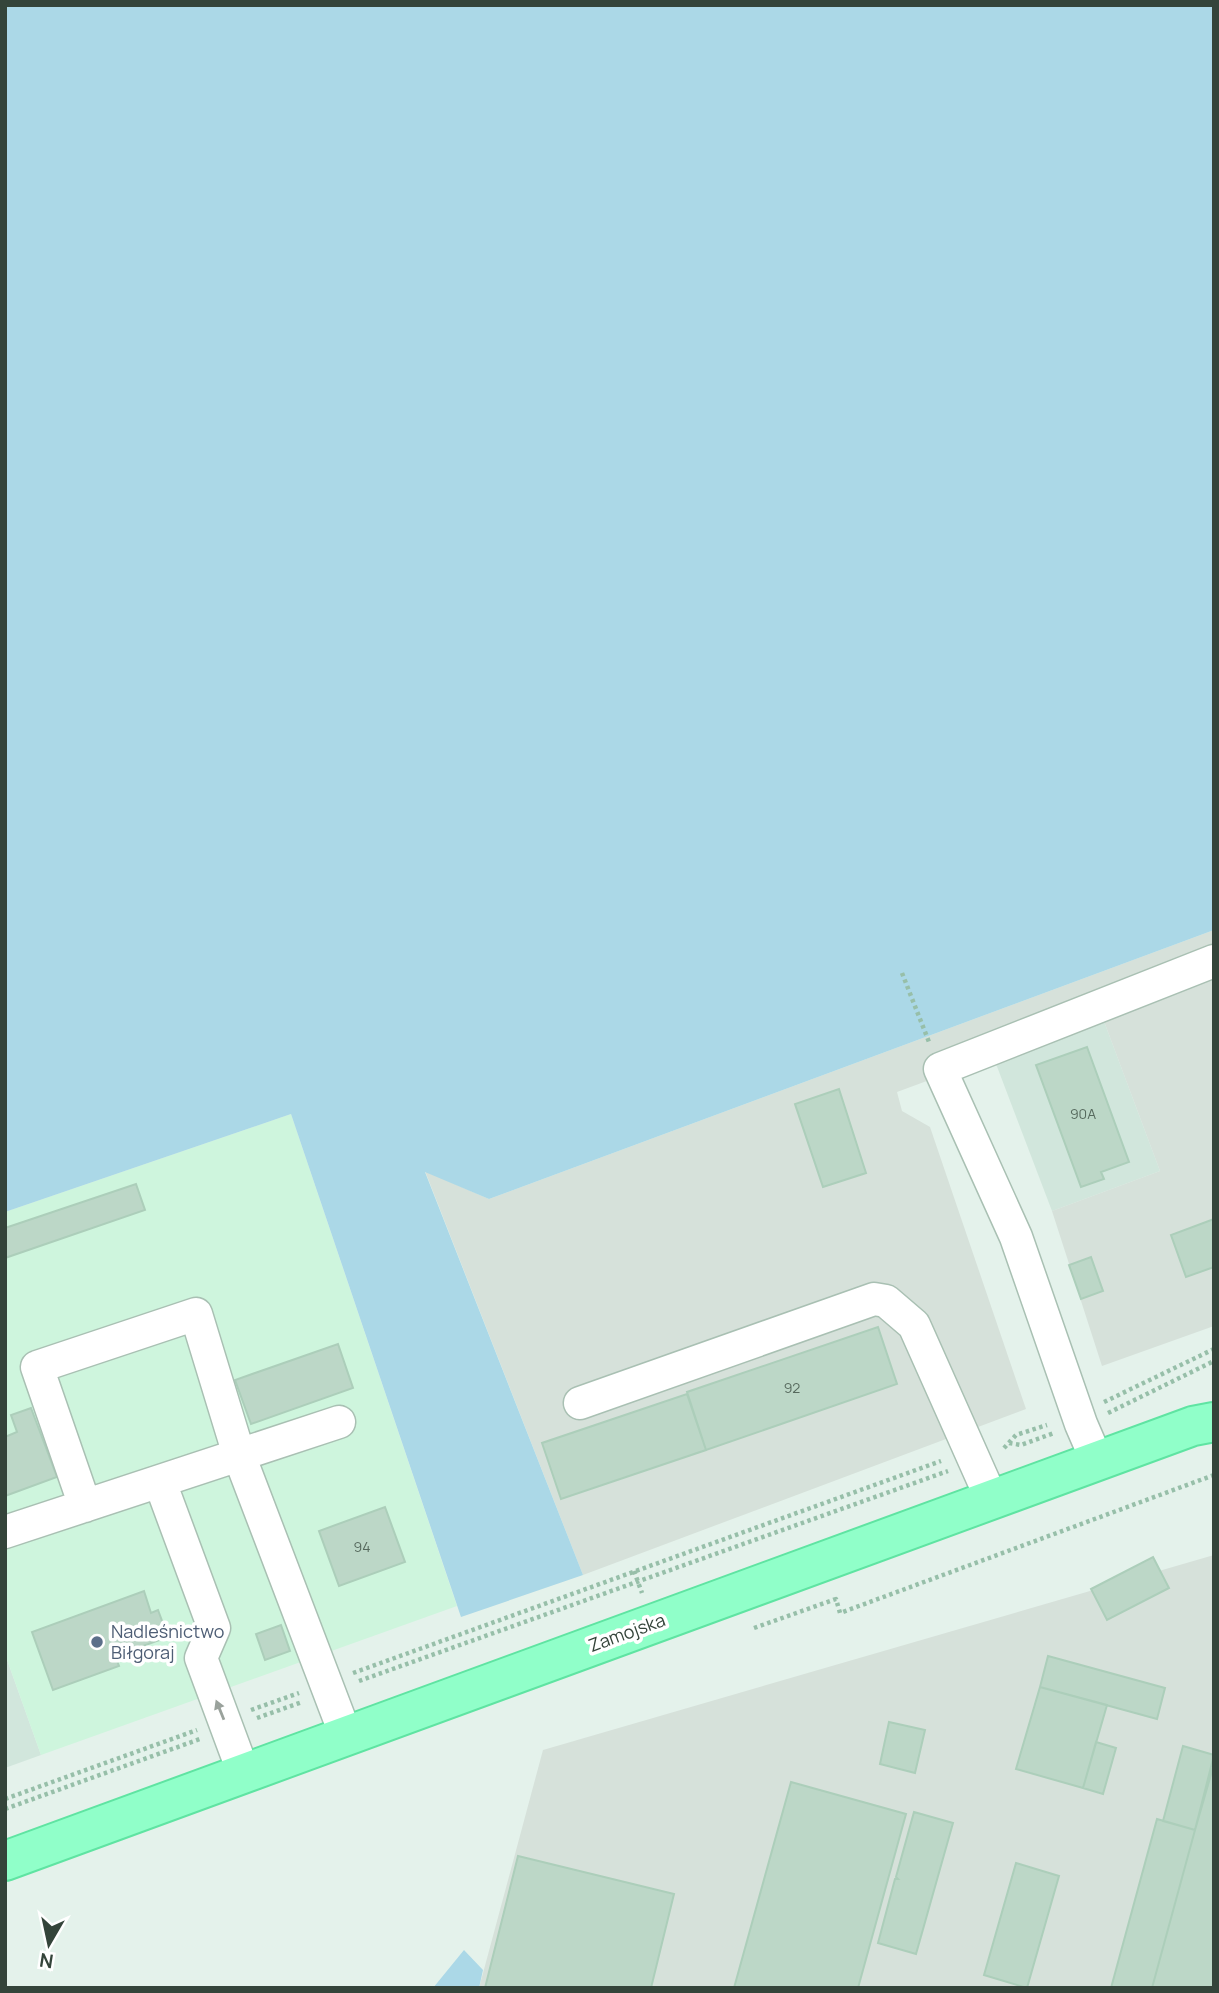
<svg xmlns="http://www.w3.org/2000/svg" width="1219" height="1993" font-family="Manrope,sans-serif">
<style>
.residential{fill:#d1e6dc}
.commercial{fill:#cef5dd}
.industrial{fill:#d6e1da}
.green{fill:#abd8e7}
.building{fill:#bcd7c7;stroke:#acceba;stroke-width:2}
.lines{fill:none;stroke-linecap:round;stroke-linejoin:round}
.minor-casing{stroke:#a9c0b3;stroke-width:35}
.major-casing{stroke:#5fe4a2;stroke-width:42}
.path{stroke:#97bfa9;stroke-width:4.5;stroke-dasharray:3.5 3.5;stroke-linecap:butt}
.minor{stroke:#fff;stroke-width:32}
.major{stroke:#90ffc9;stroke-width:38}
.oneway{fill:#9aa29c}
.service-dot{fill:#5c6f8a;stroke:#fff;stroke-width:2.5}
.labels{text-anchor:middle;stroke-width:7;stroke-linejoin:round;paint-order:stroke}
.number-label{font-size:14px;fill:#56695d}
.service-label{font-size:18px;fill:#4e5e75;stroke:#fff;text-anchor:start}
.street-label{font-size:18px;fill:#34443a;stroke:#fff}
</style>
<rect width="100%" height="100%" fill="#e4f2eb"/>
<!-- residential -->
<path class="residential" d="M1102 1016 1160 1171 1052 1211 993 1056Z
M5 1654 41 1755 5 1768Z"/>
<!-- commercial -->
<path class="commercial" d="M291 1114 457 1606 41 1755 5 1654V1212Z"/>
<!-- industrial -->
<path class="industrial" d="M1214 930V1326L1102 1366 1052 1211 1160 1171 1102 1016 897 1092 902 1111 930 1127 1026 1409 583 1575 425 1171 489 1199Z
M1214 1555V1988H479L543 1750Z"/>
<!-- green -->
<path class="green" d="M5 5H1214V930L489 1199 425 1172 583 1575 461 1617 291 1114 5 1212Z
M464 1950 483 1970 479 1988H433Z"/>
<!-- building -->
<path class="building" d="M1087 1047 1129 1162 1101 1172 1104 1179 1081 1187 1036 1065Z
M839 1089 866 1173 823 1187 795 1104Z
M136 1184 145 1210 5 1258V1228Z
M1214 1219V1267L1186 1277 1171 1235Z
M1091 1257 1103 1291 1081 1299 1069 1265Z
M878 1327 897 1384 706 1450 687 1392Z
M338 1344 353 1388 251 1424 235 1380Z
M687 1394 706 1450 561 1499 542 1443Z
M31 1408 57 1477 5 1496V1437L17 1432 11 1415Z
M385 1507 405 1562 339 1586 319 1531Z
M1153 1557 1169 1588 1107 1620 1091 1589Z
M144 1591 151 1613 158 1610 168 1637 115 1656 119 1666 53 1690 32 1632Z
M281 1625 290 1651 265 1660 256 1634Z
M1048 1656 1165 1688 1157 1719 1040 1687Z
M1040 1687 1107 1705 1083 1788 1016 1769Z
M889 1722 925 1730 915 1773 880 1764Z
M1096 1742 1116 1748 1103 1794 1083 1788Z
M1183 1746 1214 1755 1195 1830 1163 1821Z
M1214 1764V1988H1152L1195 1830Z
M791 1782 906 1814 858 1988H734Z
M914 1812 953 1823 916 1954 878 1943 895 1879H898L896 1877Z
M1157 1819 1195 1830 1152 1988H1111Z
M518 1856 674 1894 651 1988H485Z
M1016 1863 1059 1876 1027 1988 984 1975Z"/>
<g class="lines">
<defs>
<path id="minor" d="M580 1403 874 1299 886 1301 914 1325 992 1500
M1097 1461 1081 1424 1016 1237 940 1069 1214 961
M160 1482 214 1628 201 1658 244 1774
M85 1506 37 1367 196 1314 239 1455 346 1736
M5 1532 339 1422"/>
<path id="major" d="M5 1861 1193 1426 1214 1422"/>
</defs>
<!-- minor casing -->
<use href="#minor" class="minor-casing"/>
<!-- major casing -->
<use href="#major" class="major-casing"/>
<!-- path -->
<path class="path" d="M902 973 929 1042
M1104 1402 1214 1349
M1108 1413 1214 1361
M1009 1443 1021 1445 1054 1433
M1004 1448 1016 1435 1047 1425
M634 1571 642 1593
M754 1628 836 1599 840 1613 1214 1475
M353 1673 941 1461
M359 1681 948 1471
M251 1710 299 1693
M257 1718 302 1702
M5 1799 197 1730
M5 1809 200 1739"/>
<!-- minor -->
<use href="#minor" class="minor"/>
<!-- major -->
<use href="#major" class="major"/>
</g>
<!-- one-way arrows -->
<defs><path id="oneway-solid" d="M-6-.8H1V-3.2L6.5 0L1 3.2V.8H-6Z" transform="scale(1.75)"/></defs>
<use class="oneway" href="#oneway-solid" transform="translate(220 1710) rotate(-112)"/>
<!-- markers -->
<circle class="service-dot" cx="97" cy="1642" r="7"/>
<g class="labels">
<!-- number labels -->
<g class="number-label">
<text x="1083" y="1119">90A</text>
<text x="792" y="1393">92</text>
<text x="362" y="1552">94</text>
</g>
<!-- service labels -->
<g class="service-label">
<text x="111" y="1638">Nadleśnictwo<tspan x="111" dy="21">Biłgoraj</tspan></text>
</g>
<!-- street labels -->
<g class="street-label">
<text transform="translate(627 1633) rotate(-20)" y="6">Zamojska</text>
</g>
</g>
<!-- border -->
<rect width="1219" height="1993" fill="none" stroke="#34443a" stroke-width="14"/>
<!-- north arrow -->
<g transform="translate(49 1944) rotate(189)" stroke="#ffffff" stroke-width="5" paint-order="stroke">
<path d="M0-5L12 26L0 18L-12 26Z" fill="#34443a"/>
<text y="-10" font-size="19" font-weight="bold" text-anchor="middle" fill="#34443a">N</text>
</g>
</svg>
